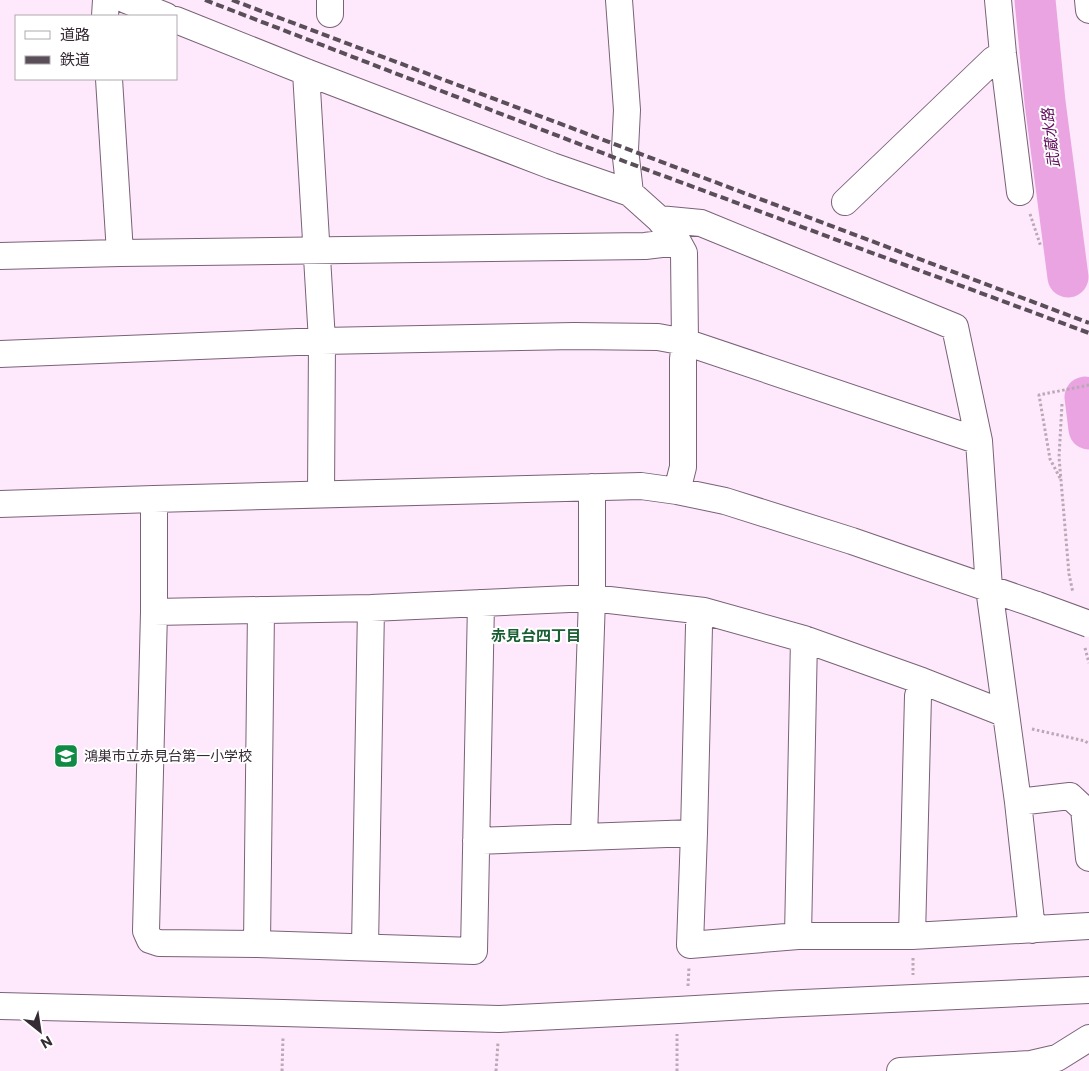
<svg xmlns="http://www.w3.org/2000/svg" width="1089" height="1071" font-family="Commissioner,'Noto Sans JP',sans-serif">
<style>
.lines{fill:none;stroke-linecap:round;stroke-linejoin:round}
.river{stroke:#e9a4e1;stroke-width:41}
.minor-casing{stroke:#7a6277;stroke-width:28}
.path{stroke:#baa8b7;stroke-width:3;stroke-dasharray:2.5 2.5;stroke-linecap:butt}
.minor{stroke:#fff;stroke-width:26}
.rail{stroke:#5a4e59;stroke-width:4;stroke-dasharray:8 4;stroke-linecap:butt}
.minor-bridge-casing{stroke:#7a6277;stroke-width:28;stroke-linecap:butt}
.minor-bridge{stroke:#fff;stroke-width:26}
.labels{text-anchor:middle;stroke-width:4;stroke-linejoin:round;paint-order:stroke}
.poi-label{font-size:14px;fill:#352b34;stroke:#fff;text-anchor:start}
.water-label{font-size:15px;font-style:italic;fill:#5d0958;stroke:#fff}
.neighbourhood-label{font-size:15px;font-weight:bold;fill:#1a5f33;stroke:#fff}
</style>
<rect width="100%" height="100%" fill="#fee8fb"/>
<g class="lines">
<!-- river -->
<path class="river" d="M1035 0 1045 102 1068 277
M1085 397 1089 429"/>
<defs>
<path id="minor" d="M126 0 166 16
M330 0V14
M619 0 627 110 625 149 630 193
M998 0 1003 54 1020 192
M1088 0 1089 10
M105 16 106 0
M176 20 306 72 552 166 630 193 659 219 678 242 684 253 685 342 683 359V467L677 491
M306 72 322 341 321 494
M109 79 120 253
M845 202 993 60 1003 54
M659 219 701 223 955 327 979 441 989 588 1018 802 1032 930
M0 256 120 253 645 246 678 242
M0 354 322 341 574 336 658 337 685 342 979 441
M154 499V612L146 931 150 940 159 943 257 944 474 951 481 603
M0 504 154 499 641 486 677 491 725 501 852 541 1037 605
M704 611 699 626 694 833 690 945 798 936H912L918 696 922 681
M154 612 371 608 592 598 704 611 804 639 922 681 1006 714
M1018 802 1070 796 1084 809 1089 858
M584 837 592 598V487
M476 841 694 833
M798 936 804 639
M912 936 1089 926
M257 944 261 610
M365 947 371 608
M0 1006 283 1013 499 1019 678 1010 781 1004 1089 990
M900 1071 1031 1064 1057 1058 1089 1038"/>
</defs>
<!-- minor casing -->
<use href="#minor" class="minor-casing"/>
<!-- path -->
<path class="path" d="M1030 214 1041 247
M1062 404 1059 457 1069 574 1073 593
M1060 478 1050 459 1039 395 1089 385
M1085 648 1089 663
M1032 729 1085 741 1089 744
M913 958V975
M688 986 689 967
M282 1071 283 1037
M496 1071 498 1042
M677 1071V1034"/>
<!-- minor -->
<use href="#minor" class="minor"/>
<!-- rail -->
<path class="rail" d="M205 0 626 162 1089 333
M232 0 1089 323"/>
<defs>
<path id="minor-bridge" d="M1037 605 1089 624"/>
</defs>
<!-- minor-bridge casing -->
<use href="#minor-bridge" class="minor-bridge-casing"/>
<!-- minor-bridge -->
<use href="#minor-bridge" class="minor-bridge"/>
</g>
<!-- icons -->
<defs>
<symbol id="school-square" viewBox="-11 -11 22 22"><rect x="-9" y="-9" width="18" height="18" rx="4" fill="#108a45" stroke="#fff"/><path d="M0-5L7-2L0 1L-7-2ZM-4 1L0 2.5L4 1V4Q0 6-4 4Z" fill="#fff"/></symbol>
</defs>
<g fill-rule="evenodd">
<use href="#school-square" x="52" y="742" width="28" height="28"/>
</g>
<g class="labels">
<!-- poi labels -->
<g class="poi-label">
<text x="84" y="761">鴻巣市立赤見台第一小学校</text>
</g>
<!-- water labels -->
<g class="water-label">
<text transform="translate(1051 138) rotate(-97)" y="5">武蔵水路</text>
</g>
<!-- neighbourhood labels -->
<g class="neighbourhood-label">
<text x="536" y="641">赤見台四丁目</text>
</g>
</g>
<!-- legend -->
<rect x="15" y="15" width="162" height="65" fill="#ffffff" stroke="#aeaaae"/>
<rect x="25" y="31" width="25" height="8" fill="#ffffff" stroke="#aeaaae"/>
<text x="60" y="40" font-size="15" fill="#352b34">道路</text>
<rect x="25" y="56" width="25" height="8" fill="#5a4e59" stroke="#aeaaae"/>
<text x="60" y="65" font-size="15" fill="#352b34">鉄道</text>
<!-- north arrow -->
<g transform="translate(40 1031) rotate(150)" stroke="#ffffff" stroke-width="4" paint-order="stroke">
<path d="M0-4L9 19L0 12L-9 19Z" fill="#352b34"/>
<text y="-8" font-size="14" font-weight="bold" text-anchor="middle" fill="#352b34">N</text>
</g>
</svg>
